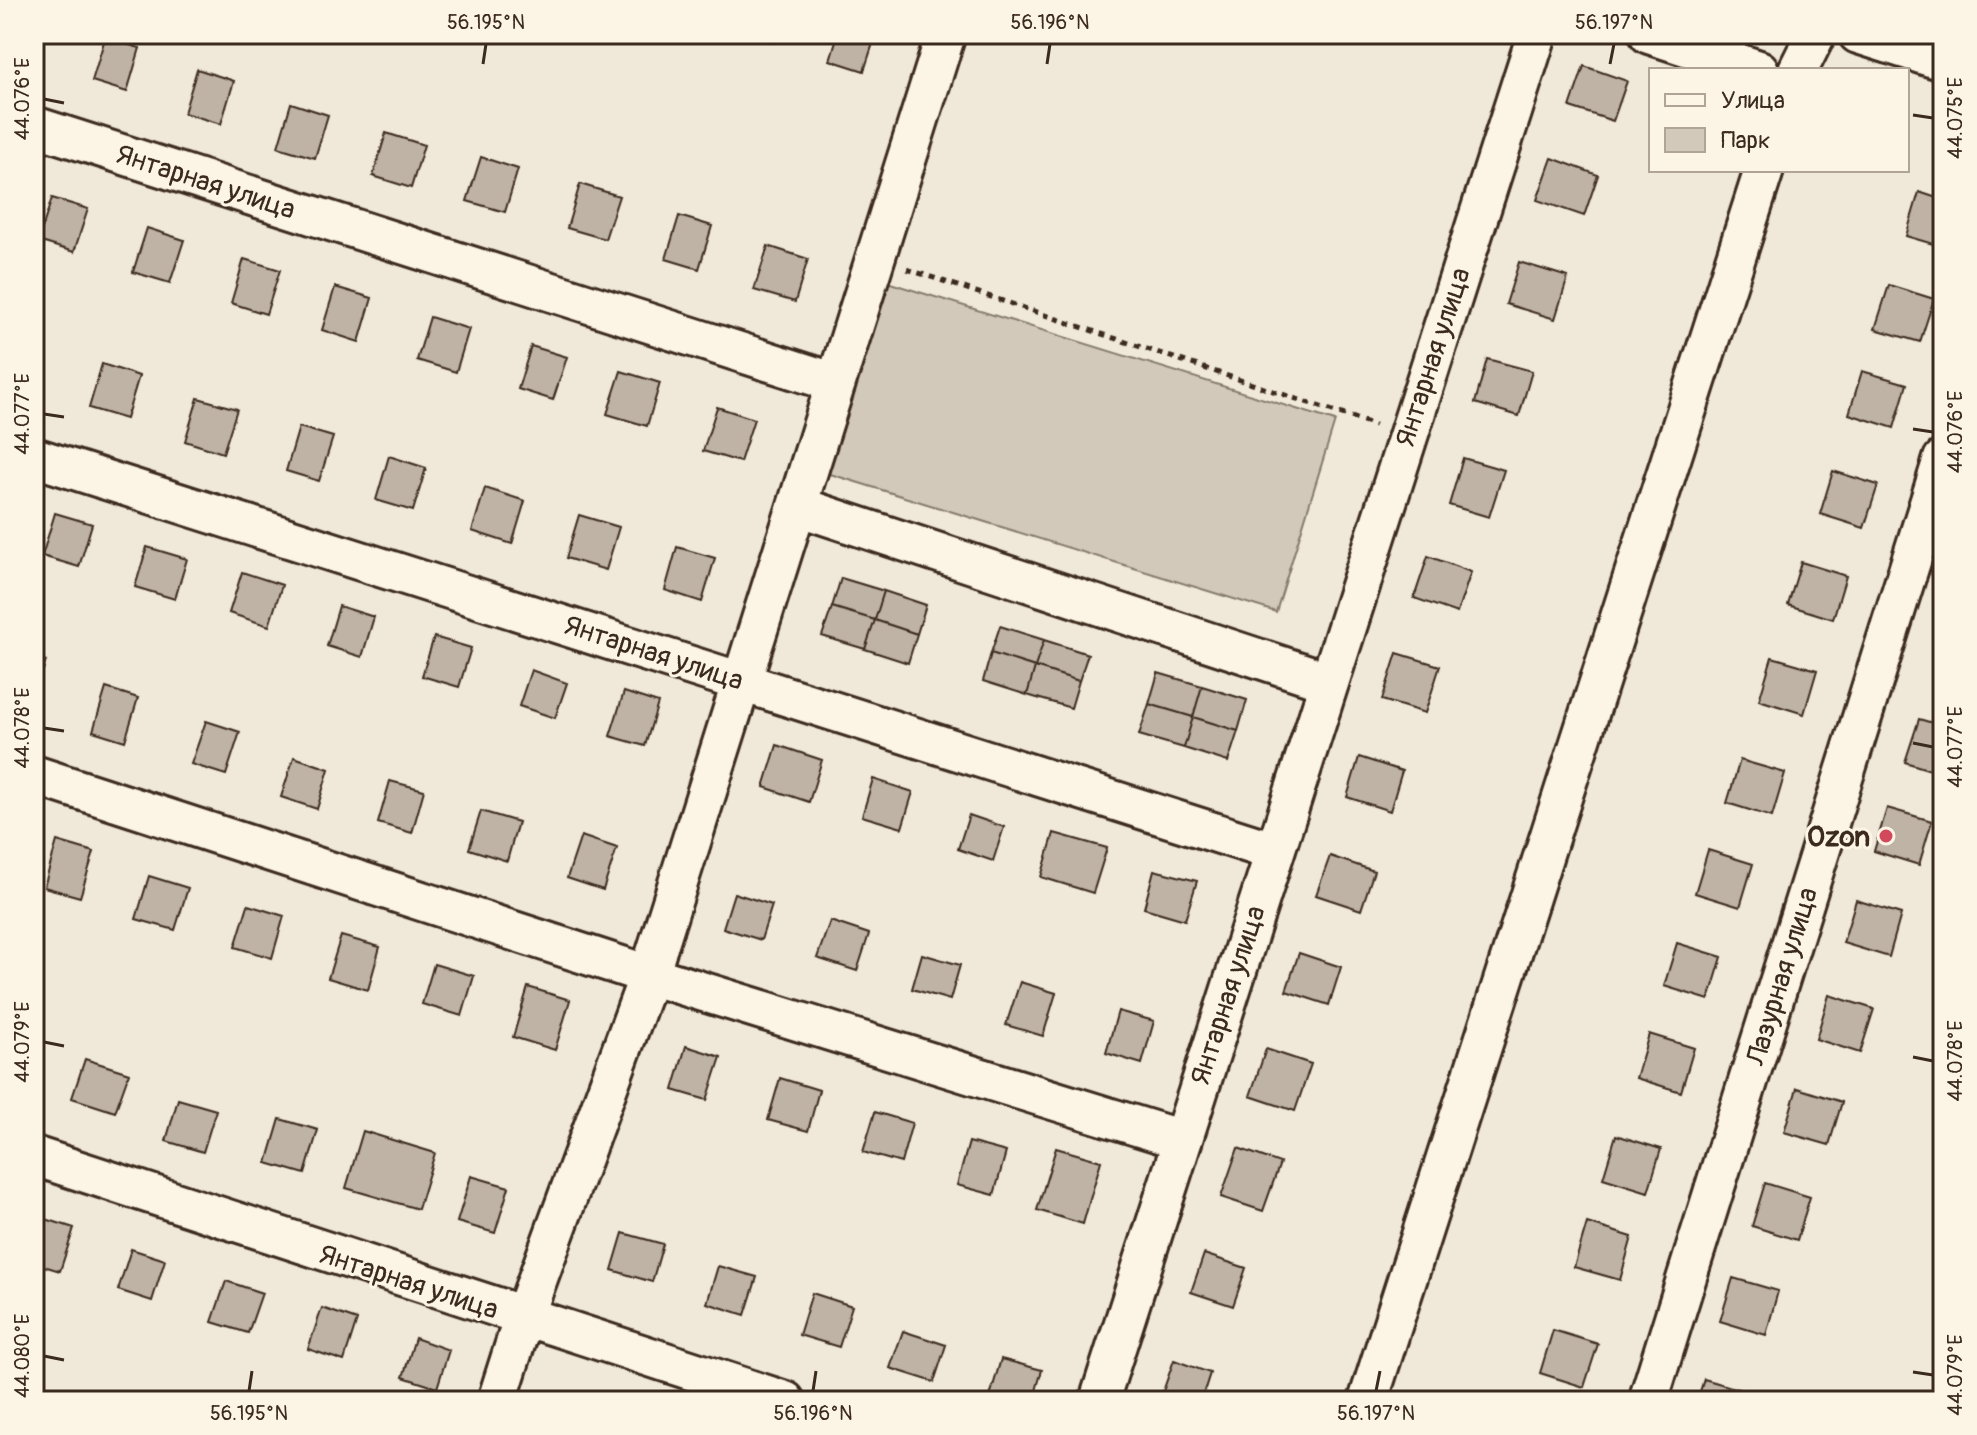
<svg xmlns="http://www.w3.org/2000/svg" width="1977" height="1435" font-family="Pangolin,sans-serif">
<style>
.green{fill:#d2c9ba;stroke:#867a6c;stroke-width:2}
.building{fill:#beb3a4;stroke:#3b2a1e;stroke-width:2}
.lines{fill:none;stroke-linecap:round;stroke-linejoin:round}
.street-casing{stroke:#3b2a1e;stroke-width:44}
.path{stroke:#3b2a1e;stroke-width:5;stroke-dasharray:6 6;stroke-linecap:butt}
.street{stroke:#fcf5e5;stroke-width:38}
.ticks{fill:none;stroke:#3b2a1e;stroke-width:3}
.poi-dot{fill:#d1495b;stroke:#fcf5e5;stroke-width:3}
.labels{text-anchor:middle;stroke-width:6;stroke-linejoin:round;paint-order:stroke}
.street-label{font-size:28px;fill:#3b2a1e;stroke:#fcf5e5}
.poi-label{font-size:28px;font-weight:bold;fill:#3b2a1e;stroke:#fcf5e5;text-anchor:end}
.neatline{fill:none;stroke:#3b2a1e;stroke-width:3}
.ticks-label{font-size:20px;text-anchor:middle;fill:#3b2a1e}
</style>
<rect width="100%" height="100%" fill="#f0e9d9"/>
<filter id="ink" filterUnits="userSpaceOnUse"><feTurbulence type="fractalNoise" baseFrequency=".0125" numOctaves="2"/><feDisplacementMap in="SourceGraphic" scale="16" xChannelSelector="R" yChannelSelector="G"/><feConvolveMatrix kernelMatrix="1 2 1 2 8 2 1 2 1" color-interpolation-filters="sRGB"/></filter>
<g filter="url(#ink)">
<!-- green -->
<path class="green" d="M887 282 1335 421 1276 612 827 473Z"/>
<!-- building -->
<path class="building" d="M34 34H40L34 55Z
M748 34H776L773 42Z
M838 34H876L864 71 830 60Z
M105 38 140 48 127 92 92 81Z
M1584 66 1627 81 1613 121 1570 107Z
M197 69 234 81 221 124 184 113Z
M291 103 328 115 315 158 278 147Z
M386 133 424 145 411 188 373 176Z
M481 157 518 169 505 212 467 201Z
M1552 158 1598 175 1584 216 1537 200Z
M580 184 619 196 605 239 567 228Z
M1919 192 1943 200V247L1906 236Z
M52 198 88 209 74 252 38 241Z
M679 216 712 226 699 269 666 259Z
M147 228 184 240 170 283 133 272Z
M768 246 808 259 795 302 754 290Z
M244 259 280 270 266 314 231 303Z
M1519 262 1568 277 1555 319 1506 304Z
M1889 285 1934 299 1920 342 1875 329Z
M335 287 372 298 359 342 322 330Z
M430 317 469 329 456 372 417 360Z
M34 344 45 347 34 384Z
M531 346 567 357 553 400 518 389Z
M1487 359 1532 371 1519 416 1475 403Z
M102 364 139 376 126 419 89 408Z
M621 371 660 383 647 426 607 414Z
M1862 371 1907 384 1894 428 1849 414Z
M198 398 237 409 223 453 185 441Z
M717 407 754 419 740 462 703 451Z
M299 427 333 437 319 481 286 471Z
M389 456 426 468 413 511 376 500Z
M1463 458 1504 470 1489 517 1449 505Z
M1833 471 1878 485 1864 528 1820 514Z
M485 488 525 501 512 544 472 531Z
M55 513 92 524 79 567 42 556Z
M579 515 619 527 606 570 566 558Z
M147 547 187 559 175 599 135 587Z
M677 547 715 558 702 602 665 590Z
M1428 556 1471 572 1457 613 1414 598Z
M1801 562 1846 576 1833 619 1788 605Z
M242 572 282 585 269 626 229 613Z
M841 578 884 591 875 620 832 607Z
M884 591 926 605 917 634 875 620Z
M339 606 374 617 362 657 327 646Z
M832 607 875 620 865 649 822 636Z
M875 620 917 634 908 663 865 649Z
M1000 626 1044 640 1035 667 991 653Z
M434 637 471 648 459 687 422 676Z
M1044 640 1088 654 1079 681 1035 667Z
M1943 641V663L1937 661Z
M991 653 1035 667 1027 695 983 681Z
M1397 653 1440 666 1425 713 1382 700Z
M34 657 46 661 34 699Z
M1772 657 1817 670 1804 714 1759 700Z
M1035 667 1079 681 1071 708 1027 695Z
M531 670 567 683 555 718 519 706Z
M1158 673 1202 686 1193 717 1149 704Z
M1202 686 1247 700 1238 731 1193 717Z
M106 688 138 698 125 741 93 731Z
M624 692 658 703 645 746 610 736Z
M1149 704 1193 717 1184 748 1139 735Z
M1193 717 1238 731 1228 762 1184 748Z
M1919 719 1943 726V774L1905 762Z
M206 721 240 732 226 775 191 764Z
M777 745 822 760 809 802 764 787Z
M294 757 329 769 317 809 281 797Z
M1359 757 1402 771 1390 811 1347 797Z
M1740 760 1785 773 1772 817 1727 803Z
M873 779 913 792 902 828 862 816Z
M390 781 424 790 412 833 378 823Z
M1887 808 1932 821 1919 865 1874 851Z
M481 811 518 822 507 861 469 849Z
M969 815 1004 827 993 861 958 849Z
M1054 833 1107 848 1093 893 1041 877Z
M581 836 617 848 603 890 567 878Z
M57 841 94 852 80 897 44 887Z
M1708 850 1753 864 1740 907 1695 893Z
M1330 856 1374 871 1361 910 1316 895Z
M1154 870 1197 881 1185 920 1144 908Z
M149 876 188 888 175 930 136 919Z
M734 893 772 905 761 940 723 928Z
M1856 900 1901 914 1889 957 1843 943Z
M248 905 284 916 272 958 235 947Z
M830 921 869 934 857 971 817 958Z
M341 936 380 947 368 990 328 978Z
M1677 943 1722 957 1709 1000 1664 986Z
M1299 953 1341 967 1329 1005 1286 991Z
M922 954 960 965 950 1000 912 989Z
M434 964 474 976 462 1016 422 1004Z
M1020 982 1056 993 1043 1036 1006 1025Z
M528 987 570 1000 555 1050 513 1037Z
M1829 995 1874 1009 1860 1053 1816 1039Z
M1118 1011 1154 1021 1142 1064 1106 1053Z
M1649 1034 1694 1048 1681 1092 1636 1078Z
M686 1046 721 1057 707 1100 673 1090Z
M1266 1049 1311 1064 1295 1111 1250 1096Z
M85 1059 129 1073 115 1112 72 1098Z
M780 1078 819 1090 808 1131 768 1120Z
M1797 1088 1842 1102 1829 1145 1784 1132Z
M178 1099 216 1110 203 1152 166 1141Z
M875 1112 912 1123 901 1163 863 1152Z
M280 1119 318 1130 305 1174 267 1163Z
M363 1131 435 1153 418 1209 346 1188Z
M1616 1135 1661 1149 1648 1192 1603 1178Z
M969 1142 1006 1152 994 1195 957 1185Z
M1056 1148 1101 1161 1083 1224 1037 1210Z
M1238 1148 1280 1163 1263 1211 1221 1197Z
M471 1176 509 1187 495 1233 457 1222Z
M1765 1183 1810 1197 1797 1240 1752 1226Z
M36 1216 74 1228 60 1271 34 1263Z
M1587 1223 1632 1237 1620 1280 1574 1267Z
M623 1233 663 1244 652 1282 612 1270Z
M131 1249 165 1260 152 1301 118 1290Z
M1204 1254 1246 1268 1233 1306 1191 1292Z
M718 1266 757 1277 745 1315 707 1303Z
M1733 1278 1778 1291 1766 1335 1720 1321Z
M226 1281 262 1293 248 1333 212 1322Z
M812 1293 852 1306 839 1347 799 1335Z
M322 1308 357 1320 344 1361 308 1349Z
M1553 1330 1598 1344 1584 1387 1540 1373Z
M903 1331 946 1345 934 1382 890 1368Z
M415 1338 449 1350 437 1388 403 1377Z
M1001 1359 1042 1370 1033 1401 989 1400Z
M1174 1360 1210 1373 1201 1401 1160 1400Z
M1704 1379 1749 1392 1747 1401H1697Z
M579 1392 607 1401H576Z"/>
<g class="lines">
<defs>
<path id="street" d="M1649 34 1759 70
M1858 34 1943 61
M1798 70 1816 34
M34 126 836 383
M34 457 1273 851
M797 506 1327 681
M34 775 649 975 1182 1140
M34 1156 785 1401
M497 1401 523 1319 649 975 946 34
M1099 1401 1537 34
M1368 1401 1764 170
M1648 1401 1943 459"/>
</defs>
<!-- street casing -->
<use href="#street" class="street-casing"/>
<!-- path -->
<path class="path" d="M907 269 1375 425"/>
<!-- street -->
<use href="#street" class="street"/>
</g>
</g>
<!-- ticks -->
<path class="ticks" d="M483 64 486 44M1047 64 1050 44M1610 64 1614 44M44 99 64 103M1913 115 1933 118M44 414 64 417M1913 429 1933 432M44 728 64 731M1913 743 1933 747M44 1042 64 1046M1913 1057 1933 1061M44 1356 64 1360M1913 1372 1933 1375M249 1391 252 1371M813 1391 816 1371M1376 1391 1380 1371"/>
<!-- markers -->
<circle class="poi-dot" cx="1886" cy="836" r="8"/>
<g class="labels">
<!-- street labels -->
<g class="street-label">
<text transform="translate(206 181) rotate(18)" y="10">Янтарная улица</text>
<text transform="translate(1432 357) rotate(-72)" y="10">Янтарная улица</text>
<text transform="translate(654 652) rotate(18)" y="10">Янтарная улица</text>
<text transform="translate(1781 976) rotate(-73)" y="10">Лазурная улица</text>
<text transform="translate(1227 995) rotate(-72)" y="10">Янтарная улица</text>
<text transform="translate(409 1281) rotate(18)" y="10">Янтарная улица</text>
</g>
<!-- poi labels -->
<g class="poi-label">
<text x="1870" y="846">Ozon</text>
</g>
</g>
<!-- margin -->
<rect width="1977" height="1435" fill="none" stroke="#fcf5e5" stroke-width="88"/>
<!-- legend -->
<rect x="1649" y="68" width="260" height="104" fill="#fcf5e5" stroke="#afa495" stroke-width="2"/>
<rect x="1665" y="94" width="40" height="12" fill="#fcf5e5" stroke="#afa495" stroke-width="2"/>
<text x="1721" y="108" font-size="24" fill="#3b2a1e">Улица</text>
<rect x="1665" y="128" width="40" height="24" fill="#d2c9ba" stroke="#afa495" stroke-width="2"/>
<text x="1721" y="148" font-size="24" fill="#3b2a1e">Парк</text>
<rect x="44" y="44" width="1889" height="1347" class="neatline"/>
<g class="ticks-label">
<text x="486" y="29">56.195°N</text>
<text x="1050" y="29">56.196°N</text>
<text x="1614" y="29">56.197°N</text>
<text transform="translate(22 99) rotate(-90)" y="7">44.076°E</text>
<text transform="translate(1955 118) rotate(-90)" y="7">44.075°E</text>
<text transform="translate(22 414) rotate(-90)" y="7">44.077°E</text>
<text transform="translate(1955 432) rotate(-90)" y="7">44.076°E</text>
<text transform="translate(22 728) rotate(-90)" y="7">44.078°E</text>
<text transform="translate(1955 747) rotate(-90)" y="7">44.077°E</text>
<text transform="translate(22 1042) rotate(-90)" y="7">44.079°E</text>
<text transform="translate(1955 1061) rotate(-90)" y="7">44.078°E</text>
<text transform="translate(22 1356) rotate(-90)" y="7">44.080°E</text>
<text transform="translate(1955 1375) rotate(-90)" y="7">44.079°E</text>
<text x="249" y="1420">56.195°N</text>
<text x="813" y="1420">56.196°N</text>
<text x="1376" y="1420">56.197°N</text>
</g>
</svg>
